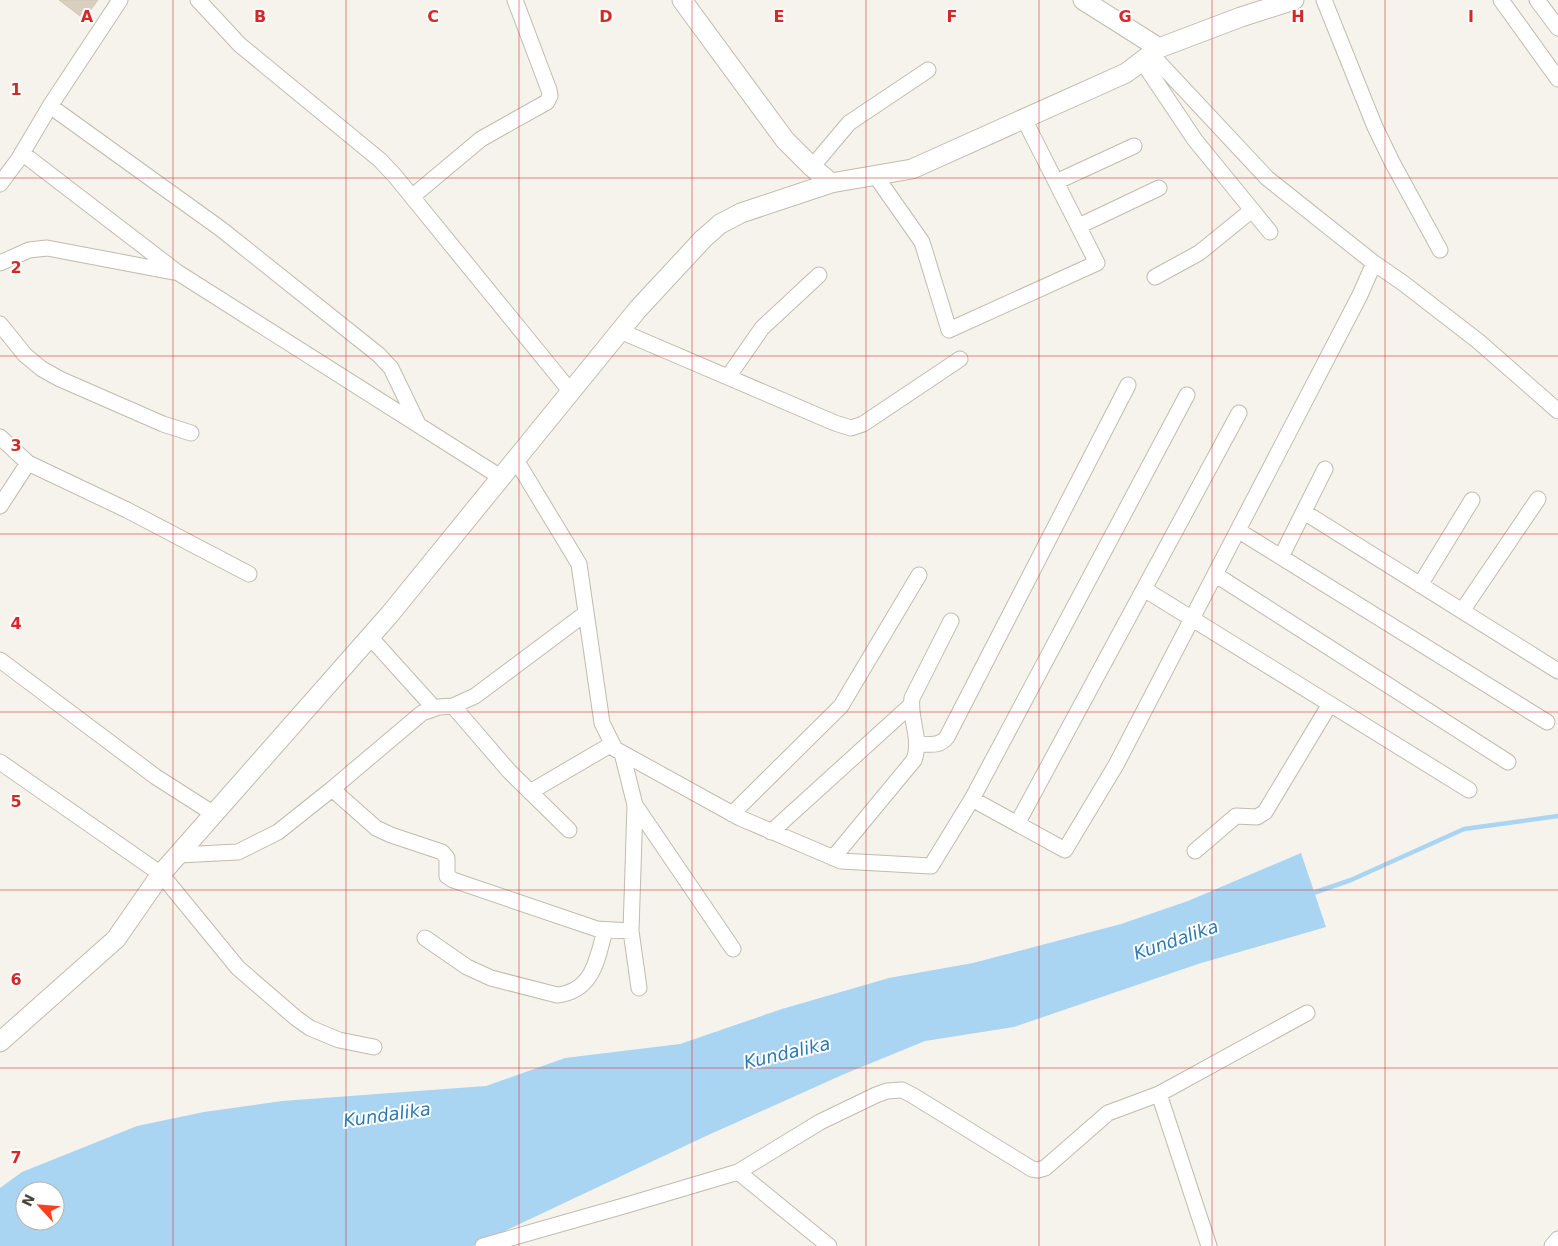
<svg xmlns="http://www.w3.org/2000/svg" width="1558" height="1246" font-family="'DejaVu Sans',sans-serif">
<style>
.water{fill:#a9d4f2;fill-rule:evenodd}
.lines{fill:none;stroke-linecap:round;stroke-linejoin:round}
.stream{stroke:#a9d4f2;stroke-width:4.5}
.building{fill:#d8cfc1;stroke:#d3c7b4}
.minor-casing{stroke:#c2bbae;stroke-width:17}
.tertiary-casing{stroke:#c2bbae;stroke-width:21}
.minor{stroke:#fff;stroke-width:15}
.tertiary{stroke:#fff;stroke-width:19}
.grid{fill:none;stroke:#d62828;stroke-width:1;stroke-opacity:0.55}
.labels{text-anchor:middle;stroke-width:4;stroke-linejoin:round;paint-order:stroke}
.water-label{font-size:18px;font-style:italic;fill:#2e7ab2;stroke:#fff}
.grid-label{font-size:16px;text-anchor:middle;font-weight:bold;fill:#d62828;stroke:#fff;stroke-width:4;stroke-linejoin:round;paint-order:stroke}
</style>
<rect width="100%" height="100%" fill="#f6f3ec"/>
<!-- water -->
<path class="water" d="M1301 853 1326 927 1198 964 1014 1027 925 1041 842 1075 706 1136 473 1246H0V1188L22 1172 137 1126 204 1112 282 1101 486 1086 565 1058 680 1044 782 1009 889 978 973 963 1121 924 1188 901ZM25 1191H55V1221H25Z"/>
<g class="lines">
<!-- stream -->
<path class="stream" d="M1310 894 1351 880 1464 829 1558 816"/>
</g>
<!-- building -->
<path class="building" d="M59 0H98L84 19Z"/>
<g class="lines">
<defs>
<path id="minor" d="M198 0 240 45 380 160 395 176 571 392
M1324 0 1375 127 1392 162 1440 250
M1501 0 1558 79
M1537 0 1558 28
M1151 54 1267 178 1374 263 1403 283 1478 341 1558 411
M1142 61 1195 140 1270 232
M50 106 221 229 379 355 391 368 418 424
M22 153 177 272 502 478
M812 167 849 123 928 70
M875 175 922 242 949 330 1097 263 1024 119
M1056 182 1134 146
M0 184 18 160 50 106 120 0
M413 196 481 139 547 102 550 96 549 90 515 0
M1079 226 1159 188
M0 263 29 250 47 248 173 272
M1155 277 1199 253 1252 210
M0 324 25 355 42 369 60 379 163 424 191 433
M620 331 835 423 851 428 863 424 960 359
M728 377 762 328 819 275
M0 437 28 463 127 510 249 574
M516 460 579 564 602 723 615 749 740 818 841 861 931 866 972 799 1065 850 1116 765 1360 295 1374 263
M0 506 28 463
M1304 512 1558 671
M1239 531 1547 722
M1281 557 1325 469
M1216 575 1508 762
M1420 585 1472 500
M1144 589 1469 790
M1462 611 1538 499
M370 637 434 708
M0 660 156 777 214 814
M453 706 509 771 569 830
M917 744C929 744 940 747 947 737L1128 385
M622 753 635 805 733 949
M0 762 161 874 238 968 296 1018 310 1028 339 1040 374 1047
M332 789 376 828 391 835 442 852 447 858V876L453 880 597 929 631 931
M530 792 612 744
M972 799 1187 395
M635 805 631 931 639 988
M732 814 841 706 919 575
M1017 824 1239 413
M771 832 911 705
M1195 851 1236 816 1257 817 1265 812 1330 704
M178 855 238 852 278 832 332 789 422 713 439 707 453 706 475 696 586 613
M833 858 914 760C922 739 909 719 912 698L951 621
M425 938 467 967 491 978 557 995C593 991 597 960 605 930
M1159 1094 1209 1246
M738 1172 829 1246
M483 1246 627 1205 738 1172 820 1122 876 1095 887 1091 902 1090 912 1095 1032 1169 1038 1170 1045 1168 1108 1113 1159 1094 1307 1013
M1552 1246 1558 1239"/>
<path id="tertiary" d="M682 0 785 140 812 167 831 183
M1083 0 1159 48 1241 17 1294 0
M0 1042 116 939 161 874 390 614 638 309 703 239 720 224 741 213 831 183 912 169 1126 73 1159 48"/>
</defs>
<!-- minor casing -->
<use href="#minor" class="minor-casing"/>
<!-- tertiary casing -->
<use href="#tertiary" class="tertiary-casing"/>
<!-- minor -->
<use href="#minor" class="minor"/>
<!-- tertiary -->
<use href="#tertiary" class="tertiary"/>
</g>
<!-- grid -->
<path class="grid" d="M173 0V1246M346 0V1246M519 0V1246M692 0V1246M866 0V1246M1039 0V1246M1212 0V1246M1385 0V1246M0 178H1558M0 356H1558M0 534H1558M0 712H1558M0 890H1558M0 1068H1558"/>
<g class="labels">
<!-- water labels -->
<g class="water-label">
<text transform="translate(1176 940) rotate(-19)" y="6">Kundalika</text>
<text transform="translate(787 1053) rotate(-13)" y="6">Kundalika</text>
<text transform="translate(387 1115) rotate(-8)" y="6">Kundalika</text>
</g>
</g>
<g class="grid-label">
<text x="87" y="22">A</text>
<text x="260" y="22">B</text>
<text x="433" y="22">C</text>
<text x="606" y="22">D</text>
<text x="779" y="22">E</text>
<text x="952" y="22">F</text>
<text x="1125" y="22">G</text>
<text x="1298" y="22">H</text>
<text x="1471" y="22">I</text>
<text x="16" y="95">1</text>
<text x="16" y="273">2</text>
<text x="16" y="451">3</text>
<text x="16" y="629">4</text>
<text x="16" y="807">5</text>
<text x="16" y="985">6</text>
<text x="16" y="1163">7</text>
</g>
<!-- north arrow -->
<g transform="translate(40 1206) rotate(296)"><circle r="24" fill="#ffffff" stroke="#b7b4b0"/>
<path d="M0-4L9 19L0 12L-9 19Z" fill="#fc3f1d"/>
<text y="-8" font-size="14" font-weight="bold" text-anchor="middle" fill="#4b4439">N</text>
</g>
</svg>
